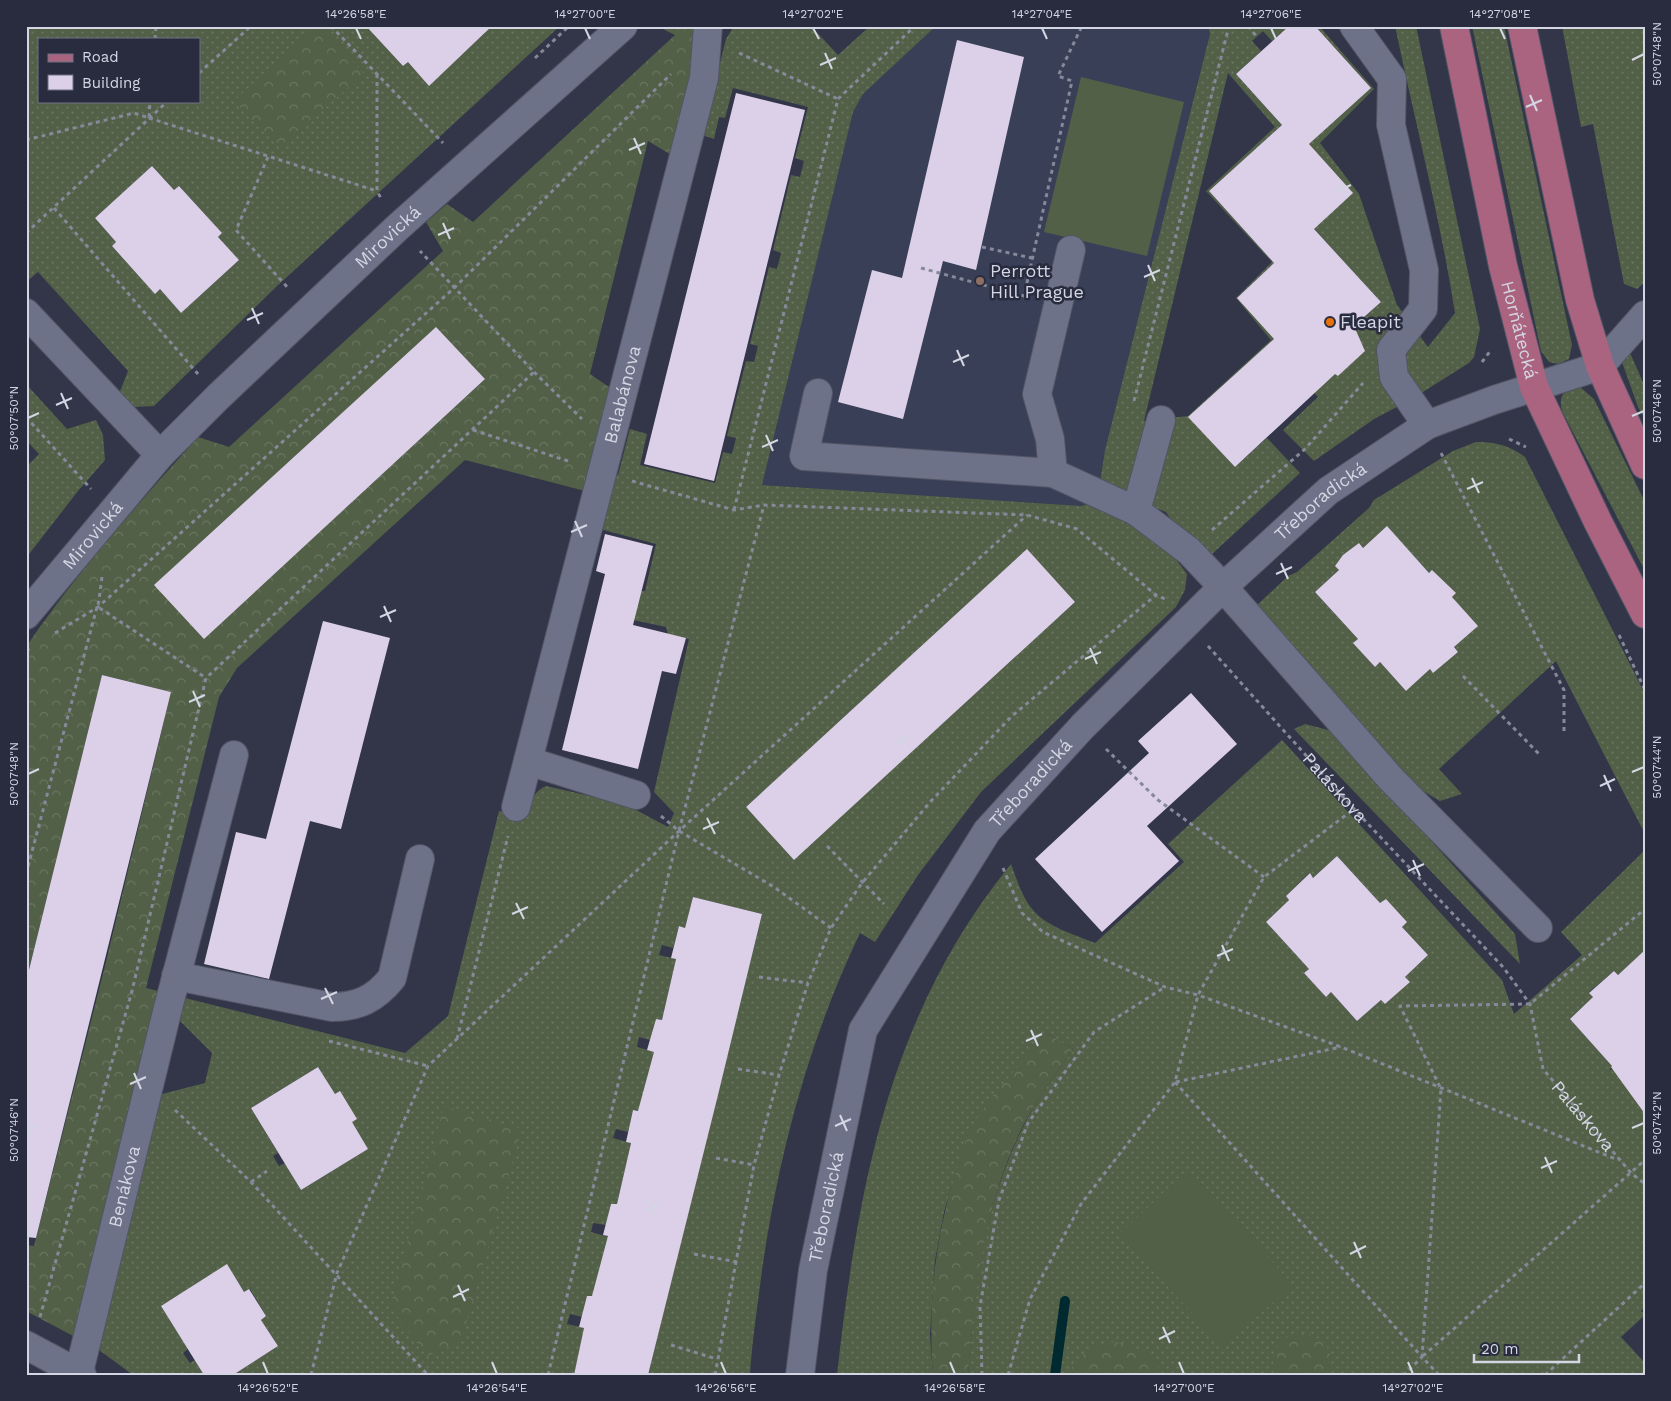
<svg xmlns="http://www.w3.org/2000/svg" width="1671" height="1401" font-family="'Work Sans',sans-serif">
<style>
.built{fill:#3a3f58}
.grass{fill:url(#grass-dots);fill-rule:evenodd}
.forest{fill:url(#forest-crowns);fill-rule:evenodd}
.pitch{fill:#526047}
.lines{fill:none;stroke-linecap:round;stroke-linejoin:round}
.stream{stroke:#002930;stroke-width:10}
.building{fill:#dbd0e8}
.minor-casing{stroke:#525565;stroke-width:30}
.major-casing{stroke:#525565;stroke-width:30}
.path{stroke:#868999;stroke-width:3;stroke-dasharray:4 4;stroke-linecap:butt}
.minor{stroke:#6d7288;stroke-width:28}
.major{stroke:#ab6480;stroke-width:28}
.ticks{fill:none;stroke:#d4d7e3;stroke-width:2}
.education-dot{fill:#8d6e63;stroke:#292c3f;stroke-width:2}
.food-dot{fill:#e8710a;stroke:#292c3f;stroke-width:2}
.labels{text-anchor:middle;stroke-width:5;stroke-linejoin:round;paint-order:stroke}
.street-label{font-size:18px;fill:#d4d7e3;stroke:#292c3f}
.poi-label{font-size:18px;fill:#d4d7e3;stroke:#292c3f;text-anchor:start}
.neatline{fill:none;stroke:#d4d7e3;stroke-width:2}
.ticks-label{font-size:12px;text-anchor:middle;fill:#d4d7e3}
</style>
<defs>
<pattern id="grass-dots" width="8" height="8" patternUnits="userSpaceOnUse" patternTransform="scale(1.25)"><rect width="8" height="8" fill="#526047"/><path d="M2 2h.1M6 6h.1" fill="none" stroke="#6a7661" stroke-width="1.8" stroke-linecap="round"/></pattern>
<pattern id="forest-crowns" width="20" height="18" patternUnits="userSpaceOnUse" patternTransform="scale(1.25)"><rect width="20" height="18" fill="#526047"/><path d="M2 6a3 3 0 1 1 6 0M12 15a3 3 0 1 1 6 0" fill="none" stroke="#6a7661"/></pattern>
</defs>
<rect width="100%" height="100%" fill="#333649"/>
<!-- built -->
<path class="built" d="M936 26H1208L1210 33 1105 450 1096 500 1082 506 762 485 853 112 863 94Z"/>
<!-- grass -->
<path class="grass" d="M26 26H366L403 66 408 62 429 85 485 33 479 26H560L276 287 154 406 134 407 117 399 128 371 38 272 26 282ZM39 39H199V101H39ZM152 166 174 190 179 186 222 233 218 237 239 260 181 313 160 289 155 293 112 246 116 242 95 218Z
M734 26H811L838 55 870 26H936L863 94 853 112 762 485 1082 506 1097 500 1105 450 1210 34 1208 26H1289L1272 41 1263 31 1252 41 1261 51 1236 74 1282 125 1209 191 1274 263 1237 298 1326 364 1338 376 1362 353 1364 348 1361 343 1331 348 1381 302 1314 229 1309 144 1371 88 1315 26H1319L1374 89 1320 143 1359 194 1397 305 1428 347 1455 313C1440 217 1415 122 1395 26H1416L1480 329 1474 357 1469 363 1410 400 1374 419 1314 461 1283 430 1318 397 1270 344 1189 417 1235 467 1267 438 1300 473 1211 555 1177 529 1166 512 1135 501 1105 504 1169 550 1187 574 1185 590 1176 607 981 792 918 875 875 942 860 933C809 1040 779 1152 762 1270 758 1304 752 1340 750 1375H648L762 914 693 897 685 928 679 926 673 948 662 945 659 955 676 959 662 1020 656 1019 650 1040 639 1037 637 1047 655 1052 639 1111 633 1110 628 1132 616 1129 613 1138 631 1143 617 1204H611L606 1225 593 1223 591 1232 609 1237 593 1296 582 1317 570 1314 567 1324 585 1328 574 1375H233L278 1346 261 1320 266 1316 250 1289 244 1292 227 1265 161 1306 188 1349 183 1353 190 1363 195 1360 204 1375H133L95 1347 158 1095 205 1083 212 1053 177 1018 185 998 405 1053 448 1016 499 811 527 817C531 803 532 792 546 786L625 804 668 827 674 813 654 792 689 639 668 634 666 627 633 620 640 591H645L656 544 600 529 614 474 618 475 630 429 647 434 640 465 715 483 723 452 732 454 736 438 727 436 746 361 754 362 758 346 750 344 769 267 777 269 781 253 773 250 791 175 800 177 804 161 795 158 808 107 733 88 725 118 719 117 714 139 702 135 726 39ZM1228 73 1275 127 1206 191 1272 262 1236 298 1271 340 1188 416 1144 421ZM1027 550 1075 602 794 859 746 807ZM318 1067 368 1149 301 1190 285 1163 279 1166 273 1156 278 1153 251 1108Z
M1472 26H1504L1572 345 1569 359 1558 364 1549 362 1541 351Z
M1562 26H1645V282L1637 289 1624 284 1593 124 1581 127Z
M1627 346 1645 387V419L1638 407 1622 362V354Z
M26 384 67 429 96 420 103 435 105 460 78 491 26 558V467L39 454 26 440Z
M1580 387 1594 399 1645 502V571L1562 411C1558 395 1564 388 1580 387Z
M1476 442C1494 441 1511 446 1525 457L1645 694V834L1556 661 1439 769 1462 794 1440 801 1418 788 1263 620 1256 606 1288 576 1297 572 1369 508 1374 500 1453 451ZM1387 527 1429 573 1435 570 1431 574 1450 596 1456 593 1452 597 1477 626 1454 647 1458 652 1431 668 1435 673 1430 669 1406 691 1380 662 1375 667 1354 643 1358 639 1315 592 1339 570 1335 565 1340 569 1359 543 1363 548Z
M1305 724 1332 731 1515 934 1520 964 1294 729Z
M1282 740 1502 980 1514 1014 1582 955 1561 932 1645 850V958L1641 954 1618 975 1614 971 1589 992 1593 997 1570 1019 1612 1066 1609 1071 1614 1067 1634 1089 1630 1094 1635 1090 1645 1101V1307L1641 1311 1645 1315 1621 1337 1645 1363V1375H968C975 1282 983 1207 1025 1123 1038 1097 1057 1073 1073 1049L1048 1034 968 1135 944 1212 935 1260 930 1335 933 1375H837C858 1188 888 1015 1011 864 1017 880 1022 897 1033 910 1047 927 1076 935 1095 943L1184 862 1168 844ZM1337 856 1380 903 1386 900 1406 922 1402 927 1428 955 1405 977 1409 982 1385 1004 1381 1000 1357 1021 1331 992 1326 997 1304 973 1309 969 1266 922 1289 900 1286 896 1309 873 1313 878Z"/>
<!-- forest -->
<path class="forest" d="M315 26H319L364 74 279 147 234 101Z
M657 26H704L673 156 648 141 590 374 615 391 589 492 465 460 237 668 219 697 146 988 162 992 77 1338 26 1311V1245L34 1246 104 970 171 692 102 675 26 982V647C77 572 137 505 198 437L229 447 443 251 426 222 447 204 473 222 675 35ZM436 328 485 379 204 638 225 521Z
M1048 1034 1073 1049C1057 1073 1039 1096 1025 1122 984 1201 975 1287 968 1375H933C928 1308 934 1243 954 1179 958 1165 962 1149 968 1135 986 1097 1020 1065 1048 1034Z
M444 1106 522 1129 461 1342 427 1356 390 1307Z
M1305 1332C1325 1339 1337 1353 1328 1375H1276C1267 1352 1282 1334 1305 1332Z
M1115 1342C1136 1346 1153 1353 1162 1375H1069C1076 1353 1095 1346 1115 1342Z"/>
<!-- pitch -->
<path class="pitch" d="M1081 77 1184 102 1147 256 1044 232Z
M1188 1169 1293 1285 1222 1346 1120 1234Z"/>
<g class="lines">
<!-- stream -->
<path class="stream" d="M1055 1375 1065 1301"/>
</g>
<!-- building -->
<path class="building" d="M366 26H492L429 86 408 62 403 66Z
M1289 26H1315L1371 88 1309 144 1353 193 1314 229 1381 302 1354 326 1365 351 1338 376 1335 374 1235 467 1188 417 1274 339 1237 298 1274 263 1209 191 1282 125 1236 74Z
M957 40 1024 57 976 270 943 261 903 419 838 402 872 270 902 278Z
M736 93 805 110 714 481 644 464Z
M152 166 174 190 179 186 222 233 218 237 239 260 181 313 160 289 155 294 112 246 116 242 95 218Z
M436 327 485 379 204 639 154 585Z
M1387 526 1429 573 1432 570 1456 593 1452 597 1478 626 1454 647 1458 652 1433 673 1430 669 1406 691 1380 662 1375 667 1353 643 1358 639 1315 592 1339 570 1335 566 1343 555 1359 543 1363 548Z
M605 534 653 546 633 625 686 638 676 674 662 671 638 769 562 750 605 574 596 571Z
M1027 549 1075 602 794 860 746 807Z
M323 621 390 638 341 829 310 821 269 979 204 964 236 832 266 839Z
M102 675 171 692 36 1238 26 1237V982Z
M1191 693 1237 744 1147 826 1179 861 1102 932 1035 859 1149 753 1138 741Z
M1337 856 1380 903 1386 899 1407 922 1402 927 1428 955 1405 977 1410 982 1385 1004 1381 1000 1357 1021 1331 992 1326 997 1304 973 1309 969 1266 922 1289 900 1286 896 1310 873 1313 878Z
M693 897 762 914 717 1099 648 1375H574L584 1328 579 1327 587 1296H592L608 1236 603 1235 611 1204H617L631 1143 626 1142 633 1110 638 1111 654 1052 647 1050 656 1019 662 1020 676 959 671 958 679 926 685 928Z
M1645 950V1114L1611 1067 1612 1066 1570 1019 1593 997 1589 993 1614 971 1618 975Z
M318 1067 335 1094 340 1091 357 1119 352 1122 368 1149 301 1190 251 1108Z
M227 1264 244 1292 249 1289 266 1316 261 1320 278 1346 233 1375H204L161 1306Z"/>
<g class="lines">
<defs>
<g id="minor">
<path d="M1354 26 1392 79 1391 125 1424 270 1423 309 1391 350 1394 377 1427 425"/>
<path d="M1071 250 1037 394 1050 439 1053 473 1136 511"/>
<path d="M26 313 160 455"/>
<path d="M818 393 804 456 1053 473"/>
<path d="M1161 420 1136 511 1189 551 1223 587 1391 779 1538 928"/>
<path id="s2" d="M26 615 160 455 218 397 398 227 623 26"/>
<path d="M528 761 636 795"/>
<path id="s3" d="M516 807 704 78 708 26"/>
<path d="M176 976 332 1007C358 1007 375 999 392 978L420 859"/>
<path d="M26 1345 82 1375"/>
<path id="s4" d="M79 1372 167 1012 234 755"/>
<path id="s5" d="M800 1375 813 1270 863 1030 987 831 1083 726 1223 587 1328 491 1427 425 1494 400 1600 366 1645 315"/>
</g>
<g id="major">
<path id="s6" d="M1454 26 1503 266 1534 387 1598 522 1645 614"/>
<path d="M1522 26 1580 300 1600 366 1645 465"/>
</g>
</defs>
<!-- minor casing -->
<use href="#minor" class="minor-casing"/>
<!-- major casing -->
<use href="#major" class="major-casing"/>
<!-- path -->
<g class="path">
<path d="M331 26 443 143"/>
<path d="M1248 26 1257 37"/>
<path d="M155 39 156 26"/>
<path d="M739 53 838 99"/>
<path d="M535 58 569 26"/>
<path d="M199 73 251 26"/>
<path d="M377 74V191L382 200"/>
<path d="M149 118 377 191"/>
<path d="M26 140 134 113 149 118 150 101"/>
<path d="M268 157 236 230 288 288"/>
<path d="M54 208 198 374"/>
<path d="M26 233 168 101"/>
<path d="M982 247 1032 258"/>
<path d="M921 268 1024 296 1072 81 1058 76 1082 26"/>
<path d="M1482 362 1491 350"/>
<path d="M534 372 582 419"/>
<path d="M1134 401 1229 26"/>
<path d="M26 417 91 489"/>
<path d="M473 430 571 462"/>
<path d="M1509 439 1526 447"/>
<path d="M1441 453 1564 690V733"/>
<path d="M632 481 734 510 764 505 1027 515 1077 529 1156 595 1165 599"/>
<path d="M734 510 838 99 915 26"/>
<path d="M1212 530 1305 449 1363 383"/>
<path d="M102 577 98 607 206 678"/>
<path d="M55 633 98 607 453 289 671 74"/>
<path d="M1619 635 1645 690"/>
<path id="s1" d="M1208 646 1354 809 1503 967 1530 1004 1543 1069 1631 1173 1645 1184"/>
<path d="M26 651 32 647"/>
<path d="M1463 676 1540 755"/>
<path d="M1106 749 1158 800 1264 877"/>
<path d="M661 816 679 831 774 887 831 928"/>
<path d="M827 846 884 904"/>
<path d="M1003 868 1022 913 1043 932 1165 987 1198 995 1341 1047 1618 1160"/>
<path d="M26 874 97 607"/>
<path d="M759 977 808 983"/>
<path d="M457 1039 508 836"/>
<path d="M329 1041 428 1066"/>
<path d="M738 1069 779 1075"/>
<path d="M1175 1082 1422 1357 1404 1375"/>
<path d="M1176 1082 1341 1047"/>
<path d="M175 1110 251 1182 428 1375"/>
<path d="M716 1158 754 1165"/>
<path d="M251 1182 267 1171"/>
<path d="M694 1254 737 1262"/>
<path d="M40 1317 132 991 206 678 534 372 420 251"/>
<path d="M671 1345 717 1359"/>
<path d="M1423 1356 1645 1160"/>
<path d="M311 1375 337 1273 428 1066 679 831 1027 515"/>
<path d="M548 1375 679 831 764 505"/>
<path d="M715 1375 754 1165 779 1075 808 983 831 928 862 883 931 801 1012 716 1156 595"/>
<path d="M982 1375 980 1306 999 1200 1028 1123 1094 1032 1165 987"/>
<path d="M1008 1375 1030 1299 1081 1204 1175 1082 1198 995 1264 877 1354 809"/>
<path d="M1439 1375 1422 1357 1441 1089 1400 1006 1530 1004 1645 909"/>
<path d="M1545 1375 1645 1283"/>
</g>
<!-- minor -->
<use href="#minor" class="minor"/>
<!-- major -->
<use href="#major" class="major"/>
</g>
<!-- ticks -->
<path class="ticks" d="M356 28 361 39M585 28 590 39M813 28 819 39M1042 28 1047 39M1271 28 1276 39M1500 28 1505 39M825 53 832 69M1632 60 1644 54M820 65 836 58M1530 95 1537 111M1526 107 1542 100M634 138 641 154M629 150 645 143M1339 180 1346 196M1335 192 1351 185M443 223 450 239M438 235 454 228M1148 265 1155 281M1144 277 1160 270M252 308 259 324M247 320 263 313M957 350 964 366M953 362 969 355M61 393 68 409M56 405 72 398M1632 416 1644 411M28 418 39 413M766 435 773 451M762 447 778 440M1472 478 1479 493M1467 489 1483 482M575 521 582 537M571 532 587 525M1281 563 1288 579M1276 574 1292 567M384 606 391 622M380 617 396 610M1090 648 1097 664M1085 659 1101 652M193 691 200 707M189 702 205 695M899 733 906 749M894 744 910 737M1632 772 1644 767M28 774 39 769M1604 775 1611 791M1600 786 1615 779M707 818 715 834M703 829 719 822M1413 860 1420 876M1408 871 1424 864M516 903 524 919M512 914 528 907M1222 945 1229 961M1217 956 1233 949M325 988 333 1004M321 999 337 992M1031 1030 1038 1046M1026 1041 1042 1034M134 1073 141 1089M130 1084 146 1077M840 1115 847 1131M835 1126 851 1119M1632 1128 1644 1123M28 1130 39 1125M1545 1157 1552 1173M1541 1168 1557 1161M649 1200 656 1216M644 1212 660 1204M1354 1242 1361 1258M1350 1254 1366 1246M458 1285 465 1301M453 1297 469 1289M1163 1327 1170 1343M1159 1339 1175 1331M263 1362 268 1374M492 1362 497 1374M721 1362 726 1374M950 1362 955 1374M1179 1362 1184 1374M1408 1362 1413 1374"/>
<!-- markers -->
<circle class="education-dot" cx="980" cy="281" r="5"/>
<circle class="food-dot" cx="1330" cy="322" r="5"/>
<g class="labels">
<!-- street labels -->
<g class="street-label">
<text dy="6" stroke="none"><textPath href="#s2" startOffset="524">Mirovická</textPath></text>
<text dy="6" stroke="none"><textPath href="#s6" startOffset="311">Horňátecká</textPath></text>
<text dy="6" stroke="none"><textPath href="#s3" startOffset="426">Balabánova</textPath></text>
<text dy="6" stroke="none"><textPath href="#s5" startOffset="1055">Třeboradická</textPath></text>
<text dy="6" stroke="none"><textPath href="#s2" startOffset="104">Mirovická</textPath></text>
<text dy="6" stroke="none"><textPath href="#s5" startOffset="650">Třeboradická</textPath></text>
<text dy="6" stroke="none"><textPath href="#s1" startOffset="190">Paláskova</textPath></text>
<text dy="6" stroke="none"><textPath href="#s1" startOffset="610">Paláskova</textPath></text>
<text dy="6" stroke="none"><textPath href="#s4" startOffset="191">Benákova</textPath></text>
<text dy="6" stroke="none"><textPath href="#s5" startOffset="170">Třeboradická</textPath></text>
</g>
<!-- poi labels -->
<g class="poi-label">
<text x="990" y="277">Perrott<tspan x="990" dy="21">Hill Prague</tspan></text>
<text x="1340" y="328">Fleapit</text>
</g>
</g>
<!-- border -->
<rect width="1671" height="1401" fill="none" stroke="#292c3f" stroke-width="55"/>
<!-- legend -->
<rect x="38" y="38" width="162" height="65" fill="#292c3f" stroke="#6d7081"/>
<rect x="48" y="54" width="25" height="8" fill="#ab6480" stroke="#6d7081"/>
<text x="82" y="62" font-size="15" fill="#d4d7e3">Road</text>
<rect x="48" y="75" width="25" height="15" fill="#dbd0e8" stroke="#6d7081"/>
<text x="82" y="88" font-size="15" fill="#d4d7e3">Building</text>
<!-- scale -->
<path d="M1474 1354v8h105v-8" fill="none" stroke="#d4d7e3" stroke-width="2.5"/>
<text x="1481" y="1354" font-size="15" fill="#d4d7e3" stroke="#292c3f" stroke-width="4" paint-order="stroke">20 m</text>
<rect x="28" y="28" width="1616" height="1346" class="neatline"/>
<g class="ticks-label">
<text x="356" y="18">14°26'58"E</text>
<text x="585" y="18">14°27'00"E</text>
<text x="813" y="18">14°27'02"E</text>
<text x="1042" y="18">14°27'04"E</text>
<text x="1271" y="18">14°27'06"E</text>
<text x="1500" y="18">14°27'08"E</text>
<text transform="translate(1657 54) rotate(-90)" y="4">50°07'48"N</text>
<text transform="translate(1657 411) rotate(-90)" y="4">50°07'46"N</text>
<text transform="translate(14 418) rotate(-90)" y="4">50°07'50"N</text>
<text transform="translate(1657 767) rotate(-90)" y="4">50°07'44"N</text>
<text transform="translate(14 774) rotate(-90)" y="4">50°07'48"N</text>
<text transform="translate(1657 1123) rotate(-90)" y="4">50°07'42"N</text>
<text transform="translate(14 1130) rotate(-90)" y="4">50°07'46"N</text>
<text x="268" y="1392">14°26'52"E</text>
<text x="497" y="1392">14°26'54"E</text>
<text x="726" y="1392">14°26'56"E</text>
<text x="955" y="1392">14°26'58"E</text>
<text x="1184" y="1392">14°27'00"E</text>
<text x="1413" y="1392">14°27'02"E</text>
</g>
</svg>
